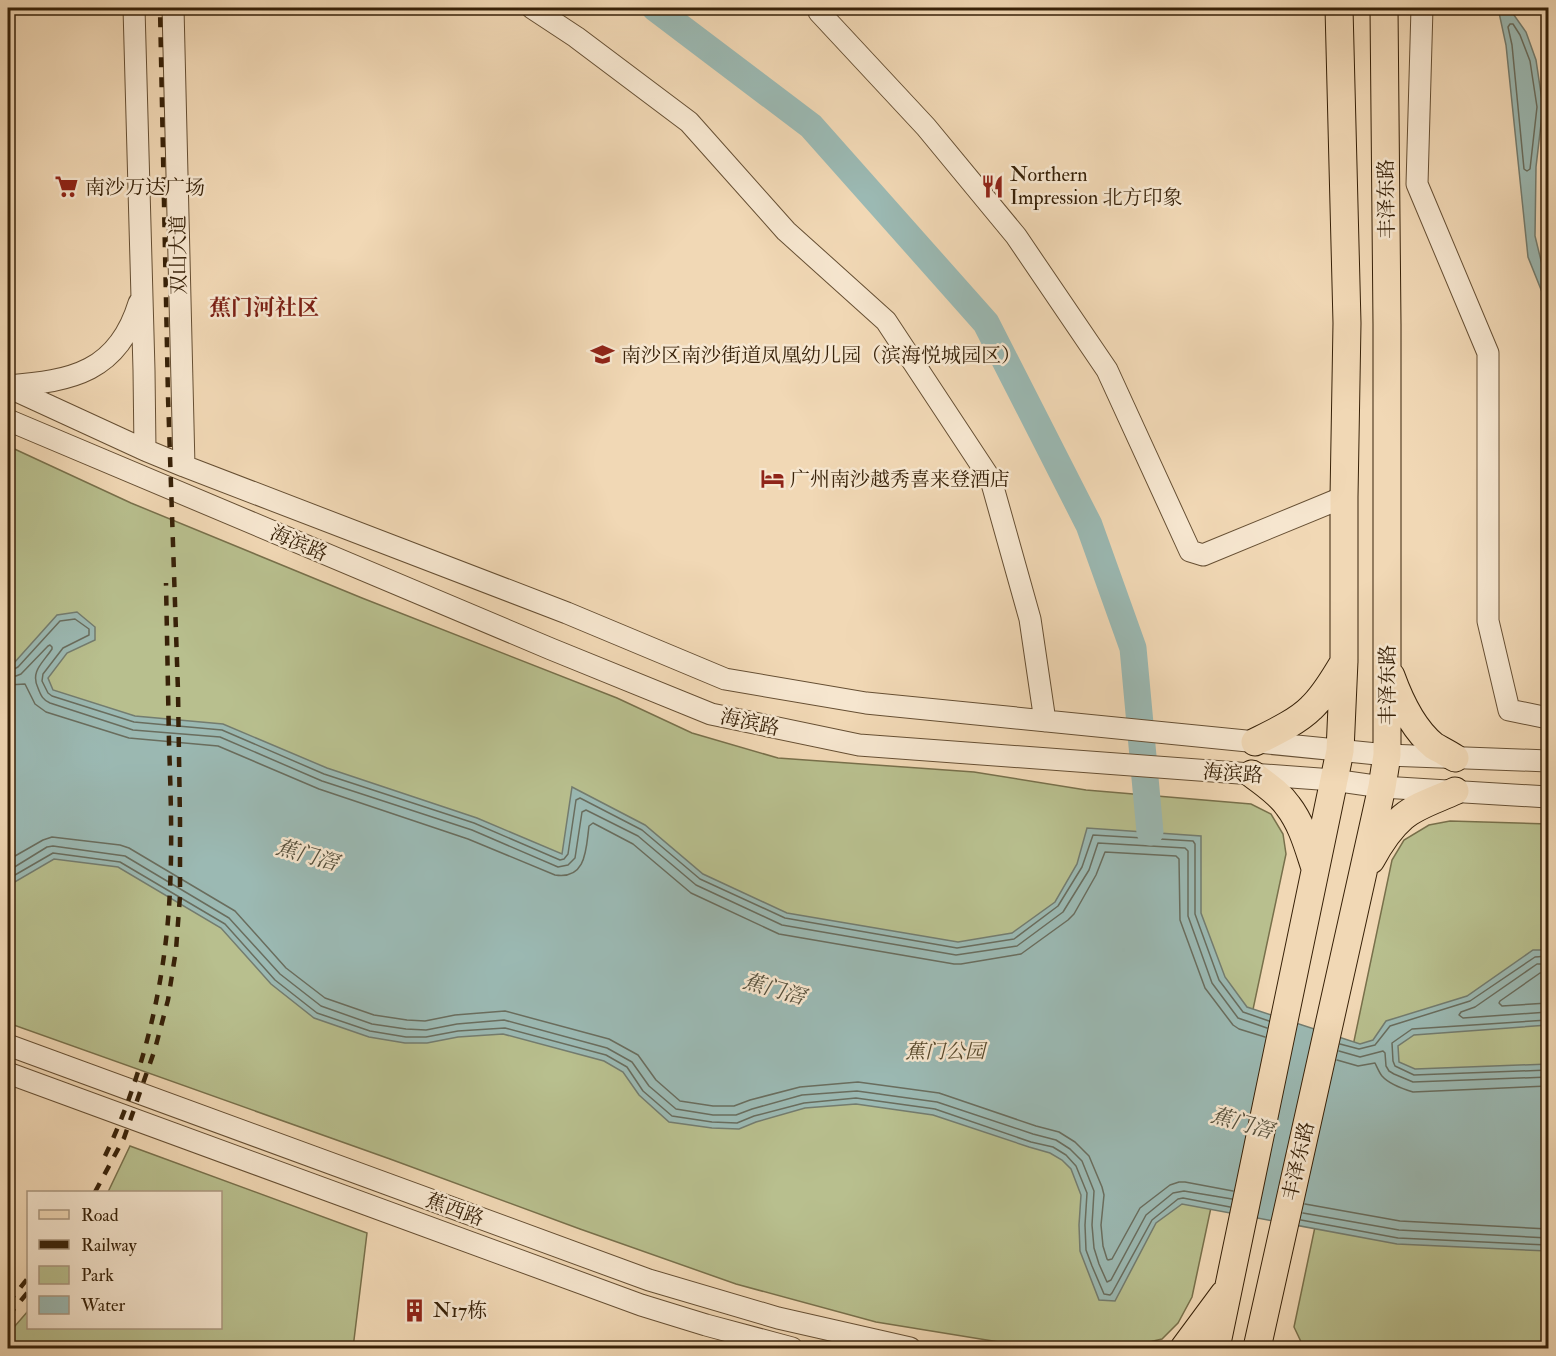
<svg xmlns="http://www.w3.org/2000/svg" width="1556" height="1356" font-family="'IM FELL Double Pica','Noto Serif SC',serif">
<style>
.green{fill:#b8bf8e;stroke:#78704b;stroke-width:1.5}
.water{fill:#9bb9b3;stroke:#737c6f;stroke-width:1.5}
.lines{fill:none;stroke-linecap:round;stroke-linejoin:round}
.shore{stroke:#696d5e;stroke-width:1.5}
.river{stroke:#9bb9b3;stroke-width:27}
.minor-casing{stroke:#664f33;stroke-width:23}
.major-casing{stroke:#372108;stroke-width:29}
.minor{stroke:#f6e6cf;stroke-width:21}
.major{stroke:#f1d8b5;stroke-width:27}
.rail{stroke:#372108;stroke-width:4.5;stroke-dasharray:10 10;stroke-linecap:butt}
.labels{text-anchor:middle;stroke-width:5;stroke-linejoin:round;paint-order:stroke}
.poi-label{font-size:20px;fill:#372108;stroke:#f6e6cf;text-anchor:start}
.street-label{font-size:20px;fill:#372108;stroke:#f6e6cf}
.park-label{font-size:20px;font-style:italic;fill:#57482a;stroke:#f6e6cf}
.water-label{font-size:21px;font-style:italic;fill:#554f3b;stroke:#f6e6cf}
.quarter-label{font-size:22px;font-weight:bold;fill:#7a1f14;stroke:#f6e6cf}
</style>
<rect width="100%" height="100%" fill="#f1d8b5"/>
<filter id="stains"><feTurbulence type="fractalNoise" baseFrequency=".00333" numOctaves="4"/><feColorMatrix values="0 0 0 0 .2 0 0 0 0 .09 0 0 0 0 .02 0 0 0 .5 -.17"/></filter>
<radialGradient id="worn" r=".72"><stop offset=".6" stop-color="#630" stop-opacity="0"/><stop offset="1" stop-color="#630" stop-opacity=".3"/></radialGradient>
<!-- green -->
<path class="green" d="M8 446 131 503 362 598 617 698 692 733 778 758 974 772 1086 790 1251 804 1271 814 1283 834 1286 854 1192 1297 1178 1323 1162 1339 1123 1348H1060L999 1342 876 1322 736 1284 580 1229 390 1159 8 1023Z
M1450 821 1548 824V1348H1304L1294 1327 1392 860 1404 840 1429 825Z
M130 1146 367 1233 353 1348H8V1334L28 1311V1328H220V1192H108Z"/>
<!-- water -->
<path class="water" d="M1498 8H1509L1526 32 1536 60 1543 107 1536 167 1535 236 1545 277H1548V307L1528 257 1506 45Z
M77 612 95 627V640L67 653 48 678 53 690 135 716 223 724 327 768 477 818 562 854 572 787 645 825 703 874 787 913 958 942 1012 933 1055 902 1077 864 1087 828 1201 836V913L1225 977 1247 1007 1360 1044 1373 1040 1386 1021 1467 996 1533 950H1548V1025L1414 1035 1398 1046 1399 1062 1415 1069 1548 1064V1251L1397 1244 1182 1204 1156 1223 1115 1301 1099 1300 1080 1251 1079 1225 1081 1195 1071 1169 1062 1160 1050 1153 1029 1147 933 1115 856 1104 805 1108 756 1122 739 1129 712 1128 669 1122 639 1095 623 1072 604 1061 503 1034 458 1037 427 1043H405L369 1037 314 1018 271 984 221 928 118 867 54 859 8 886V662L14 663 57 615Z"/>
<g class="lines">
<!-- shore -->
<path class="shore" d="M1510 24H1513L1520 35 1530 61 1537 107 1530 169 1527 171 1524 169 1512 45 1508 27Z
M8 668 14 669 18 667 60 621 75 619 89 629V635L63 648 43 674 42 681 48 693 52 696 134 722 222 730 324 774 474 823 560 860 564 859 568 854 576 800 580 798 642 830 700 879 785 918 957 948 1014 939 1058 906 1082 867 1093 835 1193 841 1195 844V914L1219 980 1243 1012 1269 1021
M8 676H16L21 674 48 646 50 645 52 647V649C43 663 30 671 38 688 41 696 43 700 50 703L133 730 220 737 322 781 472 830 558 867 568 865 575 858 582 812 586 810 638 836 696 885 782 925 956 955 1017 946 1063 912 1089 870 1098 843 1185 848 1188 851V916L1212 983 1238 1018 1267 1028
M8 685 25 684 35 704 46 712 129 738 218 746 319 789 468 839 555 875C587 880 586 848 589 826L593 823 633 844 691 893 779 934 954 964H961L1021 954 1068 920 1074 914 1096 875 1105 852 1176 856 1179 859 1180 920 1205 988 1233 1025 1239 1029 1265 1037
M8 860 43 840 52 837 120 845 129 848 235 911 286 968 325 998 374 1015 407 1020 425 1021 455 1015 505 1011 609 1039 638 1055 656 1080 680 1101 713 1106H734L750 1100 800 1087 858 1082 939 1093 1036 1126 1059 1132 1075 1142 1089 1156 1102 1187 1104 1195 1101 1225 1103 1246 1107 1259 1108 1260 1112 1259 1140 1208 1170 1185 1179 1182H1185L1233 1191
M8 871 47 847 53 846 125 856 229 918 280 974 321 1006 372 1024 406 1029 426 1030 457 1024 504 1020 607 1048 632 1062 649 1086 676 1109 713 1115H736L752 1109 802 1095 857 1091 937 1102 1033 1134 1056 1140 1070 1149 1082 1161 1094 1191 1092 1225 1094 1248 1099 1264 1107 1282 1111 1280 1146 1215 1173 1193 1184 1191 1232 1199
M8 879 53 853 120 862 225 924 275 980 317 1013 370 1031 406 1037H426L458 1031 505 1028 606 1055 627 1067 643 1091 672 1116 712 1122 737 1123 754 1116 804 1103 856 1098 935 1109 1031 1142 1053 1147 1066 1155 1076 1166 1087 1193 1085 1225 1086 1250 1092 1266 1104 1294 1110 1295 1112 1293 1152 1220 1178 1199 1183 1198 1230 1207
M1548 964H1537L1475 1007 1461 1012 1459 1015 1463 1018 1548 1012
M1548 973H1540L1500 1001 1499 1003 1502 1006 1548 1003
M1548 1020 1412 1029 1392 1043 1393 1061 1395 1066 1414 1075 1548 1070
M1340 1044 1359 1049 1375 1045 1390 1026 1470 1001 1535 957 1548 956
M1339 1051 1360 1057 1383 1051 1385 1053 1386 1066 1389 1071 1394 1074 1413 1082 1548 1077
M1337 1060 1358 1066 1375 1063C1377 1067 1379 1072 1382 1076 1389 1084 1403 1089 1413 1092L1548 1086
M1305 1204 1400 1221 1548 1229
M1303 1213 1399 1230 1548 1238
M1301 1220 1398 1238 1548 1245"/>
<!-- river -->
<path class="river" d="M655 8 811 126 986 323 1089 525 1133 648 1150 832"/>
<defs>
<path id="minor" d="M134 8 144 370 145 450
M173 8 184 466
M532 8 576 37 689 122 786 231 886 321 991 480 1030 619 1045 721
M818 8 819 12 926 127 1016 236 1107 370 1190 551 1203 555 1344 497
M1422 8 1417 184 1488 353V621L1509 710 1548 718
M8 386C72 381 118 372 139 303
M8 387 145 450 184 466 567 613 725 679 866 703 1387 755 1548 761
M8 420 551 649 711 714 859 745 1333 780 1382 787 1548 797
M8 1045 649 1280 778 1318 910 1348
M8 1073 641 1305 706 1325 792 1348"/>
<path id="major" d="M1391 676C1400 701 1413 729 1434 746 1441 750 1449 754 1455 758
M1255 742C1273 733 1297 722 1311 708 1325 695 1334 678 1344 662
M1252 774C1265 784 1279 793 1288 806 1302 824 1308 847 1315 868
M1371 860C1379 845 1389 829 1403 817 1417 805 1438 799 1455 791
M1184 1348 1224 1294
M1216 1348 1340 751 1344 661V497L1347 323 1339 8
M1257 1348 1382 787 1387 755V324L1384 8"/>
</defs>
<!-- minor casing -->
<use href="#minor" class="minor-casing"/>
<!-- major casing -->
<use href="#major" class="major-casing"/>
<!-- minor -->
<use href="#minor" class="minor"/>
<!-- major -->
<use href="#major" class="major"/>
<!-- rail -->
<path class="rail" d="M105 1156C140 1083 161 1000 168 920 173 861 171 801 169 742 168 689 167 636 166 583
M95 1192 124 1138 155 1049 168 1000 176 950 180 896V821L178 691 168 397 160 8
M8 1303 28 1278
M8 1316 28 1292"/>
</g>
<!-- icons -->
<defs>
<symbol id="restaurant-bare" viewBox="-9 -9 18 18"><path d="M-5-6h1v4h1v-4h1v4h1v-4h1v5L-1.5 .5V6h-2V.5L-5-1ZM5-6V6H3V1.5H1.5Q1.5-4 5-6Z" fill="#8f2418" stroke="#f6e6cf" stroke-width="2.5" paint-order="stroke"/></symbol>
<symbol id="supermarket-bare" viewBox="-9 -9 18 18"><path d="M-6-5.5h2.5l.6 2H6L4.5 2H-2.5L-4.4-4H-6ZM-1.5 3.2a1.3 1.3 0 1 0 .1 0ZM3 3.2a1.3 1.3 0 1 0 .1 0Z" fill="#8f2418" stroke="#f6e6cf" stroke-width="2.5" paint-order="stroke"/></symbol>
<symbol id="school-bare" viewBox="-9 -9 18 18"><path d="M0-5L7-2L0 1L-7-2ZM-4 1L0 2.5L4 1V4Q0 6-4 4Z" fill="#8f2418" stroke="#f6e6cf" stroke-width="2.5" paint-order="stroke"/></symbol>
<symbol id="hotel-bare" viewBox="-9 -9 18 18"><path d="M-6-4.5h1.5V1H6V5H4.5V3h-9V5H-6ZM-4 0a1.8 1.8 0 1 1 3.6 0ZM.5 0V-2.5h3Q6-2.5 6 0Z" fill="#8f2418" stroke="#f6e6cf" stroke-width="2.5" paint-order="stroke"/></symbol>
<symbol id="building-bare" viewBox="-9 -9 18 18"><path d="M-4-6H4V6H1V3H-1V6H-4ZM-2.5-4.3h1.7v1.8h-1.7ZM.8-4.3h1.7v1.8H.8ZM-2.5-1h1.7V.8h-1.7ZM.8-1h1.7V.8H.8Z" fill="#8f2418" stroke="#f6e6cf" stroke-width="2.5" paint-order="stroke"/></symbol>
</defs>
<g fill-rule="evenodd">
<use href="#restaurant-bare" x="976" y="170" width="33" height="33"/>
<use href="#supermarket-bare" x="50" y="170" width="33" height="33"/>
<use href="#school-bare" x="586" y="338" width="33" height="33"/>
<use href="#hotel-bare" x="756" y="462" width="33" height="33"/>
<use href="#building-bare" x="398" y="1294" width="33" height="33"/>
</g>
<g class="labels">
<!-- poi labels -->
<g class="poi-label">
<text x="1010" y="181">Northern<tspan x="1010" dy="23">Impression 北方印象</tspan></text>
<text x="85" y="194">南沙万达广场</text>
<text x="621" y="362">南沙区南沙街道凤凰幼儿园（滨海悦城园区）</text>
<text x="790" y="486">广州南沙越秀喜来登酒店</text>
<text x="433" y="1317">N17栋</text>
</g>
<!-- street labels -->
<g class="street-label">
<text transform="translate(1386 199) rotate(-91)" y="7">丰泽东路</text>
<text transform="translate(178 255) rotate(-91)" y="7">双山大道</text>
<text transform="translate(299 543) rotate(23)" y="7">海滨路</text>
<text transform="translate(1387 685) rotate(-90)" y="7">丰泽东路</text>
<text transform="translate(750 722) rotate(12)" y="7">海滨路</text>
<text transform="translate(1233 773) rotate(4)" y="7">海滨路</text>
<text transform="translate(1298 1161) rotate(-77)" y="7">丰泽东路</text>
<text transform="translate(455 1209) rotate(20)" y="7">蕉西路</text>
</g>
<!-- park labels -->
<g class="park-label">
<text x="945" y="1058">蕉门公园</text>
</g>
<!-- water labels -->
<g class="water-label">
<text transform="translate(307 855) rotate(16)" y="7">蕉门滘</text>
<text transform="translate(774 989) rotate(16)" y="7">蕉门滘</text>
<text transform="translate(1242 1123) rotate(16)" y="7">蕉门滘</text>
</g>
<!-- quarter labels -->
<g class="quarter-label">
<text x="264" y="315">蕉门河社区</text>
</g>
</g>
<!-- margin -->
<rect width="1556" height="1356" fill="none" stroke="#f1d8b5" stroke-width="30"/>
<rect x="9" y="9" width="1538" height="1338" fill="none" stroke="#372108" stroke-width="3"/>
<rect x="15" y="15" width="1526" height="1326" fill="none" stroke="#372108" stroke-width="1.5"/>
<!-- legend -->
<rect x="27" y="1191" width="195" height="138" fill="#f6e6cf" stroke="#aa977f" stroke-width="1.5"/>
<rect x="39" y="1210" width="30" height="9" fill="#f1d8b5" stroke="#aa977f" stroke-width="1.5"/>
<text x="81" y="1221" font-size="18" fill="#372108">Road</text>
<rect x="39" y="1240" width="30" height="9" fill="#372108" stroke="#aa977f" stroke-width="1.5"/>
<text x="81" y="1251" font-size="18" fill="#372108">Railway</text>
<rect x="39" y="1266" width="30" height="18" fill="#b8bf8e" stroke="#aa977f" stroke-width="1.5"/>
<text x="81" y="1281" font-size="18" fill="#372108">Park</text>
<rect x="39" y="1296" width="30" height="18" fill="#9bb9b3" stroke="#aa977f" stroke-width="1.5"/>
<text x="81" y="1311" font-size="18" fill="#372108">Water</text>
<rect width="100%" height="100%" filter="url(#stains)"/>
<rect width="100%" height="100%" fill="url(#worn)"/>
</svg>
